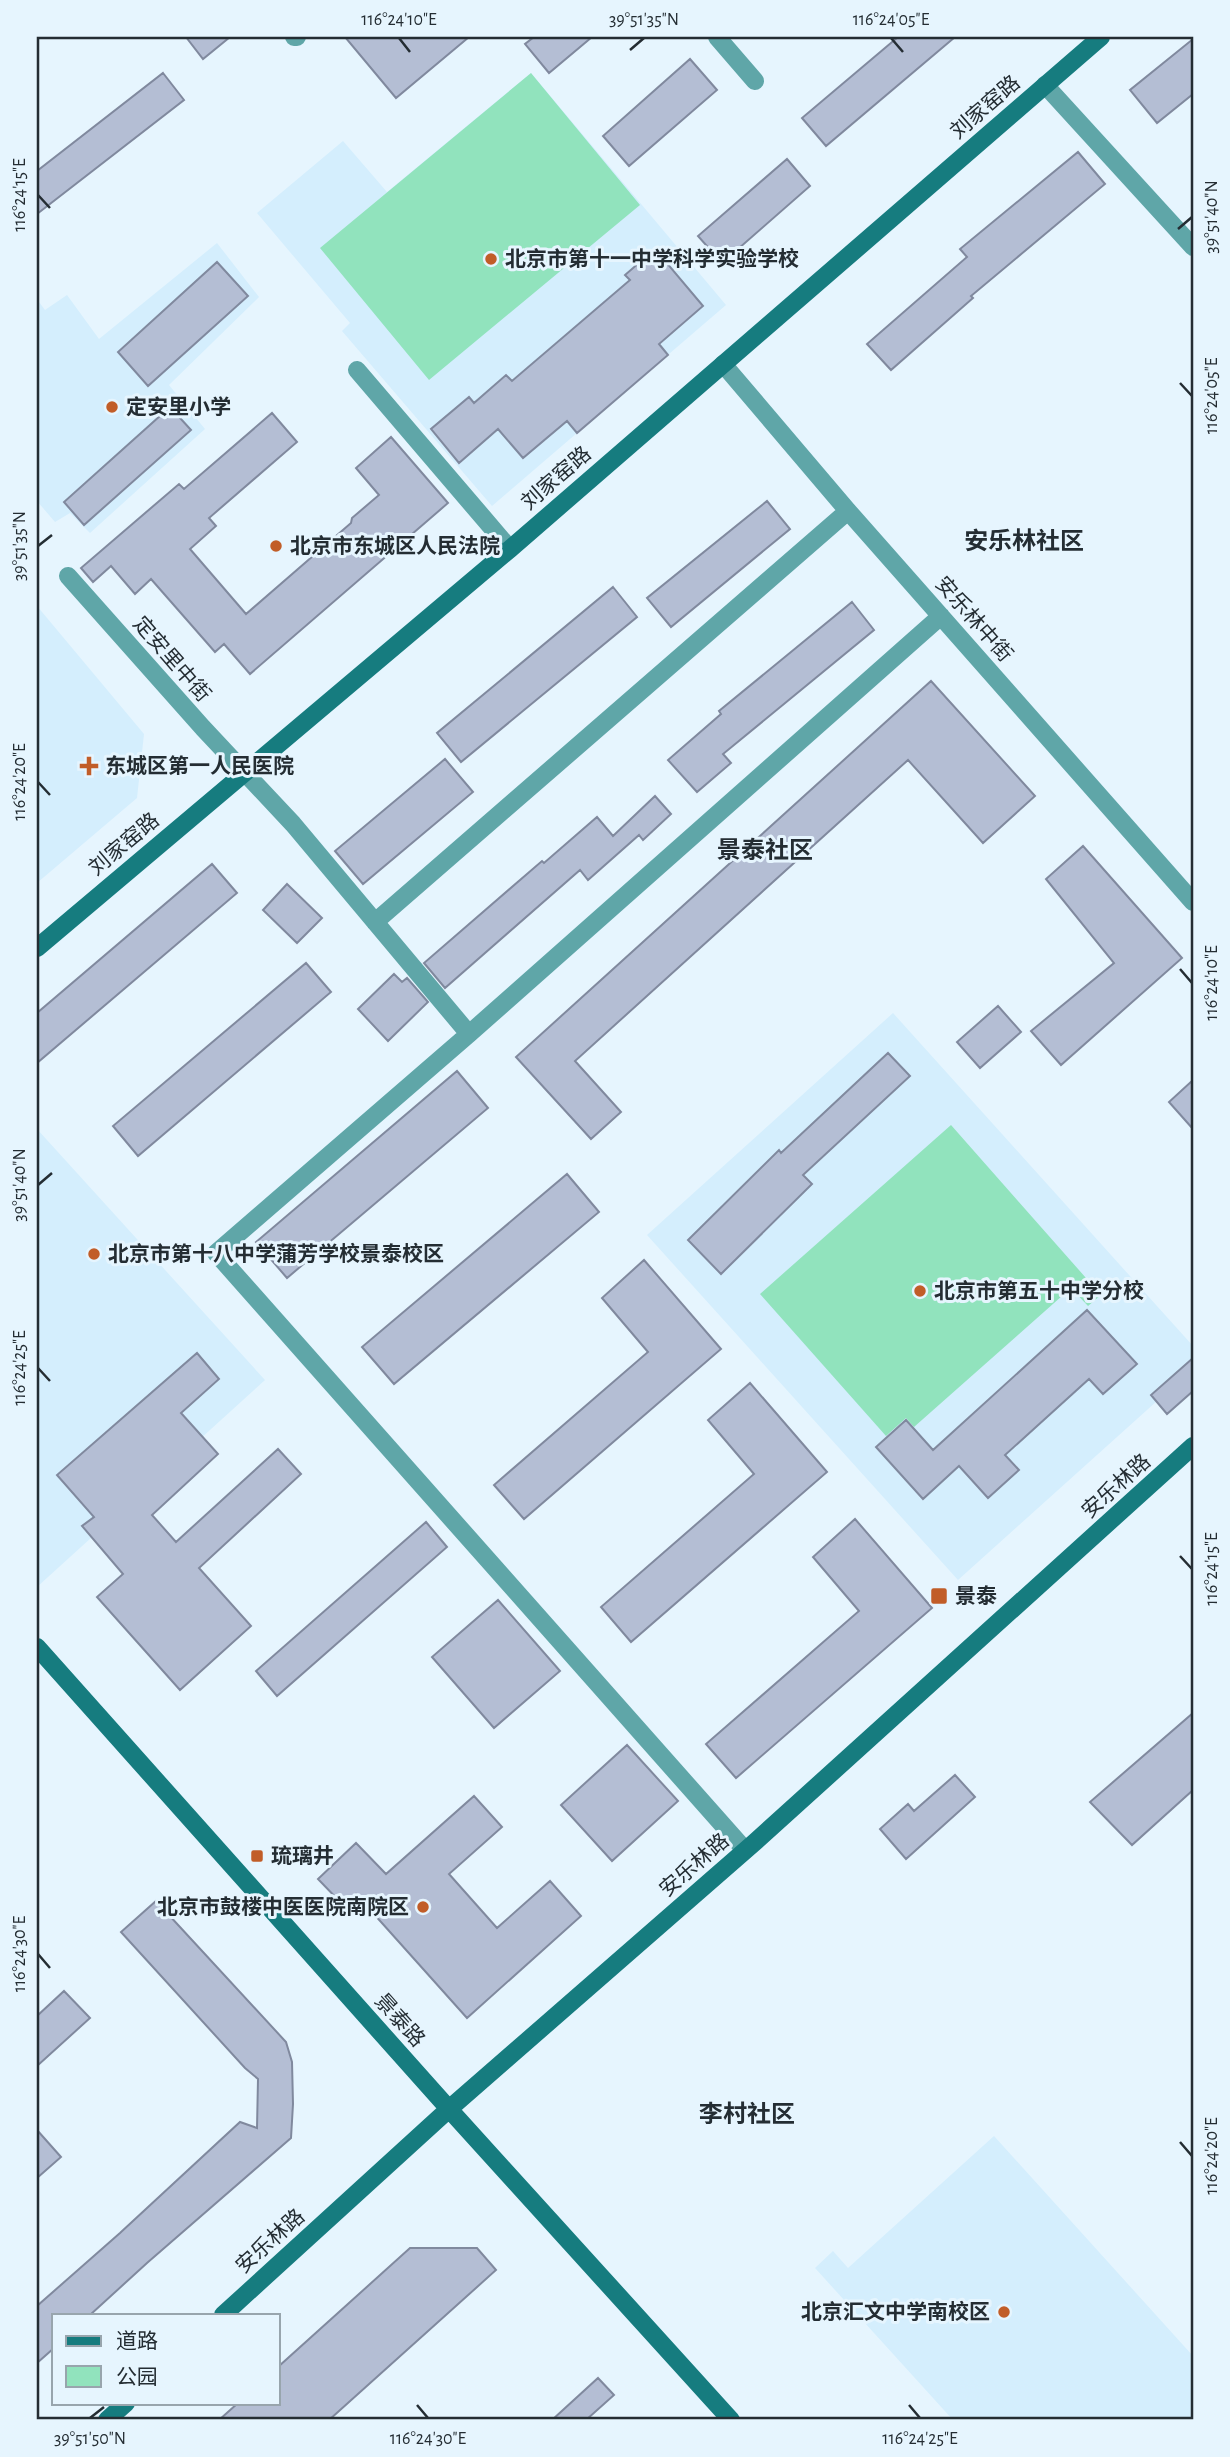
<svg xmlns="http://www.w3.org/2000/svg" width="1230" height="2457" font-family="'Alegreya Sans','Noto Sans SC',sans-serif">
<style>
.built{fill:#d4eefd}
.green{fill:#91e3bd}
.building{fill:#b4bed4;stroke:#80899e;stroke-width:2}
.lines{fill:none;stroke-linecap:round;stroke-linejoin:round}
.street{stroke:#5fa6a8;stroke-width:18}
.secondary{stroke:#167c7f;stroke-width:18}
.ticks{fill:none;stroke:#242d33;stroke-width:2.5}
.poi-dot{fill:#c15d28;stroke:#e6f5fe;stroke-width:2.5}
.labels{text-anchor:middle;stroke-width:6;stroke-linejoin:round;paint-order:stroke}
.street-label{font-size:21px;fill:#242d33;stroke:#e6f5fe}
.poi-label{font-size:21px;font-weight:bold;fill:#242d33;stroke:#e6f5fe;text-anchor:start}
.quarter-label{font-size:24px;font-weight:bold;fill:#242d33;stroke:#e6f5fe}
.neatline{fill:none;stroke:#242d33;stroke-width:2.5}
.ticks-label{font-size:18px;text-anchor:middle;fill:#242d33}
</style>
<rect width="100%" height="100%" fill="#e6f5fe"/>
<!-- built -->
<path class="built" d="M531 73 726 305 492 506 342 331 350 323 257 213 343 141 387 192Z
M217 243 259 297 169 385 205 429 90 533 70 513 55 522 37 501V304L39 302 45 310 67 295 99 339Z
M37 606 144 734 137 798 37 883Z
M893 1013 1193 1346V1358L1151 1395 1157 1401 958 1580 647 1235Z
M37 1129 265 1380 37 1587Z
M994 2136 1193 2356V2420H953L815 2268 833 2251 848 2268Z"/>
<!-- green -->
<path class="green" d="M531 73 640 205 429 380 320 248Z
M951 1125 1101 1295 1088 1306 1071 1288 914 1427 906 1418 886 1436 760 1294Z"/>
<!-- building -->
<path class="building" d="M186 37H230L203 59Z
M345 37H469L396 98Z
M534 37H592L549 73 525 44Z
M898 37H955L826 146 802 118Z
M1193 39V94L1157 123 1130 90Z
M690 59 717 90 629 166 603 136Z
M163 73 184 100 37 214V171Z
M1078 152 1105 184 971 296 973 298 891 370 867 344 967 257 960 249Z
M787 159 810 186 722 263 698 236Z
M655 249 703 306 659 344 668 355 577 433 567 421 523 458 498 429 459 463 431 429 469 397 474 403 506 375 512 381 630 280 625 275Z
M217 262 248 296 148 386 118 352Z
M170 407 191 430 84 525 64 502Z
M272 413 297 442 209 518 216 526 190 549 246 614 351 523 352 518 379 495 356 468 391 437 448 503 250 674 224 644 215 652 151 579 135 594 111 566 93 582 81 568 179 484 184 489Z
M767 501 790 529 671 627 647 598Z
M613 587 637 617 461 762 437 733Z
M852 602 874 630 723 754 731 763 697 792 668 760 721 714 719 711Z
M931 681 1035 796 983 843 908 760 575 1061 621 1112 591 1139 516 1057Z
M445 759 473 792 363 884 335 851Z
M655 796 671 814 643 840 639 835 588 880 580 870 445 988 424 963 542 861 544 863 597 817 613 836Z
M1083 846 1182 958 1061 1065 1031 1031 1114 963 1046 879Z
M212 864 237 893 37 1063V1013Z
M287 884 322 918 297 943 263 910Z
M306 963 331 992 138 1156 113 1126Z
M394 974 402 982 407 978 428 1002 388 1041 358 1009Z
M998 1006 1021 1032 980 1068 957 1042Z
M888 1053 910 1076 803 1175 812 1184 721 1274 688 1240 779 1150 781 1153Z
M457 1071 488 1108 287 1278 256 1242Z
M1193 1080V1129L1169 1102Z
M567 1174 599 1212 394 1384 362 1347Z
M644 1260 721 1349 524 1519 494 1485 648 1352 602 1298Z
M1087 1310 1137 1364 1103 1394 1089 1379 1005 1455 1019 1470 988 1498 959 1466 923 1499 876 1447 906 1420 933 1450Z
M197 1353 219 1379 181 1413 218 1454 152 1515 176 1542 278 1449 301 1474 199 1568 251 1626 180 1690 97 1597 123 1574 82 1526 94 1517 57 1475Z
M1193 1358V1391L1167 1414 1151 1395Z
M750 1383 827 1472 631 1642 601 1607 754 1474 708 1420Z
M855 1519 932 1608 736 1778 706 1744 859 1611 813 1557Z
M426 1522 447 1547 277 1696 256 1671Z
M498 1600 560 1671 494 1728 432 1657Z
M1193 1713V1790L1132 1845 1090 1802Z
M627 1745 678 1801 612 1861 561 1805Z
M955 1775 975 1797 906 1859 880 1829 908 1804 914 1811Z
M474 1796 502 1827 449 1874 497 1928 550 1881 581 1916 467 2018 356 1894 344 1906 318 1879 356 1843 386 1874Z
M156 1901 286 2042 292 2062 293 2104 291 2138 147 2263 90 2315H54V2348L37 2363V2306L120 2233 240 2122 257 2128 258 2079 245 2068 121 1932Z
M64 1991 90 2018 37 2066V2016Z
M37 2130 61 2157 37 2178Z
M410 2248H477L496 2270 329 2420H219L238 2403H278V2367Z
M598 2378 614 2395 586 2420H552Z"/>
<g class="lines">
<!-- street -->
<path class="street" d="M294 37H297
M717 37 755 81
M1045 85 1193 247
M723 364 848 511 1193 902
M357 370 510 549
M68 576 203 728 293 824 469 1034
M375 922 848 511
M745 1850 216 1253 469 1034 941 616"/>
<!-- secondary -->
<path class="secondary" d="M37 948 510 549 1101 37
M37 1647 449 2109 731 2420
M223 2315 449 2109 755 1842 1193 1446
M107 2420 126 2403"/>
</g>
<!-- ticks -->
<path class="ticks" d="M399 38 410 52M891 38 903 52M630 50 644 38M38 195 50 208M1178 229 1192 217M1180 383 1192 396M38 546 52 535M38 782 50 795M1180 969 1192 983M38 1185 52 1173M38 1368 50 1381M1180 1556 1192 1569M38 1954 50 1968M1180 2142 1192 2156M417 2405 428 2418M909 2405 920 2418M90 2418 104 2407"/>
<!-- markers -->
<g class="poi-dot">
<circle cx="491" cy="259" r="7"/>
<circle cx="112" cy="407" r="7"/>
<circle cx="276" cy="546" r="7"/>
<path d="M85.5 755.5h7v7h7v7h-7v7h-7v-7h-7v-7h7z"/>
<circle cx="94" cy="1254" r="7"/>
<circle cx="920" cy="1291" r="7"/>
<rect x="930" y="1587" width="18" height="18" rx="3.5"/>
<rect x="250" y="1849" width="14" height="14" rx="3.5"/>
<circle cx="423" cy="1907" r="7"/>
<circle cx="1004" cy="2312" r="7"/>
</g>
<g class="labels">
<!-- street labels -->
<g class="street-label">
<text transform="translate(985 107) rotate(-41)" y="7">刘家窑路</text>
<text transform="translate(556 478) rotate(-41)" y="7">刘家窑路</text>
<text transform="translate(974 619) rotate(49)" y="7">安乐林中街</text>
<text transform="translate(172 659) rotate(49)" y="7">定安里中街</text>
<text transform="translate(124 844) rotate(-40)" y="7">刘家窑路</text>
<text transform="translate(1116 1486) rotate(-42)" y="7">安乐林路</text>
<text transform="translate(694 1865) rotate(-41)" y="7">安乐林路</text>
<text transform="translate(400 2020) rotate(48)" y="7">景泰路</text>
<text transform="translate(270 2241) rotate(-42)" y="7">安乐林路</text>
</g>
<!-- poi labels -->
<g class="poi-label">
<text x="505" y="266">北京市第十一中学科学实验学校</text>
<text x="126" y="414">定安里小学</text>
<text x="290" y="553">北京市东城区人民法院</text>
<text x="105" y="773">东城区第一人民医院</text>
<text x="108" y="1261">北京市第十八中学蒲芳学校景泰校区</text>
<text x="934" y="1298">北京市第五十中学分校</text>
<text x="955" y="1603">景泰</text>
<text x="271" y="1863">琉璃井</text>
<text x="409" y="1914" text-anchor="end">北京市鼓楼中医医院南院区</text>
<text x="990" y="2319" text-anchor="end">北京汇文中学南校区</text>
</g>
<!-- quarter labels -->
<g class="quarter-label">
<text x="1024" y="549">安乐林社区</text>
<text x="765" y="858">景泰社区</text>
<text x="747" y="2122">李村社区</text>
</g>
</g>
<!-- border -->
<rect width="1230" height="2457" fill="none" stroke="#e6f5fe" stroke-width="77"/>
<!-- legend -->
<rect x="52" y="2314" width="228" height="91" fill="#e6f5fe" stroke="#98a5ad" stroke-width="2"/>
<rect x="66" y="2336" width="35" height="10" fill="#167c7f" stroke="#98a5ad" stroke-width="2"/>
<text x="116" y="2348" font-size="21" fill="#242d33">道路</text>
<rect x="66" y="2366" width="35" height="21" fill="#91e3bd" stroke="#98a5ad" stroke-width="2"/>
<text x="116" y="2384" font-size="21" fill="#242d33">公园</text>
<rect x="38" y="38" width="1154" height="2380" class="neatline"/>
<g class="ticks-label">
<text x="399" y="25">116°24'10"E</text>
<text x="644" y="25">39°51'35"N</text>
<text x="891" y="25">116°24'05"E</text>
<text transform="translate(19 195) rotate(-90)" y="6">116°24'15"E</text>
<text transform="translate(1211 217) rotate(-90)" y="6">39°51'40"N</text>
<text transform="translate(1211 396) rotate(-90)" y="6">116°24'05"E</text>
<text transform="translate(19 546) rotate(-90)" y="6">39°51'35"N</text>
<text transform="translate(19 782) rotate(-90)" y="6">116°24'20"E</text>
<text transform="translate(1211 983) rotate(-90)" y="6">116°24'10"E</text>
<text transform="translate(19 1185) rotate(-90)" y="6">39°51'40"N</text>
<text transform="translate(19 1368) rotate(-90)" y="6">116°24'25"E</text>
<text transform="translate(1211 1569) rotate(-90)" y="6">116°24'15"E</text>
<text transform="translate(19 1954) rotate(-90)" y="6">116°24'30"E</text>
<text transform="translate(1211 2156) rotate(-90)" y="6">116°24'20"E</text>
<text x="90" y="2444">39°51'50"N</text>
<text x="428" y="2444">116°24'30"E</text>
<text x="920" y="2444">116°24'25"E</text>
</g>
</svg>
